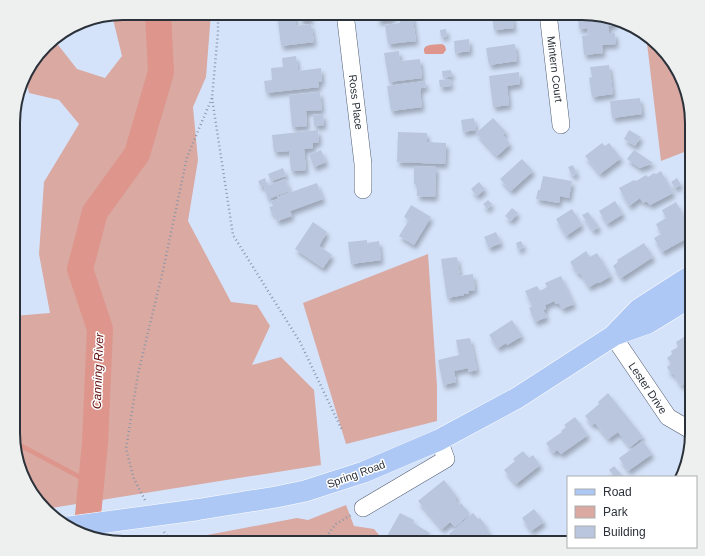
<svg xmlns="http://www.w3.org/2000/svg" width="705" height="556" font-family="Helvetica,sans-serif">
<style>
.green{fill:#d9a9a2}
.water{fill:#dd958c}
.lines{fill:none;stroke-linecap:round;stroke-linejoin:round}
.stream{stroke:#dd958c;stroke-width:4.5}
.river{stroke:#dd958c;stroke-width:26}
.building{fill:#b9c6dd;filter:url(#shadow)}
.minor-casing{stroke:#515c70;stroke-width:18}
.major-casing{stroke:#fff;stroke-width:22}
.path{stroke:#8c96a7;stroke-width:2.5;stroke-dasharray:1 3;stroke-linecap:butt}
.minor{stroke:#fff;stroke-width:17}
.major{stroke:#adc8f5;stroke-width:21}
.major-bridge-casing{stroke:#fff;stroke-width:22;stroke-linecap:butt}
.major-bridge{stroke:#adc8f5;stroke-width:21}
.labels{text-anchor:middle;stroke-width:3;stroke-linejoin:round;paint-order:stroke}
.street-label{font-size:11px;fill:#2b3139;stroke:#fff}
.water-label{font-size:12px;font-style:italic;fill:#640e0d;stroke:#fff}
.rim{fill:none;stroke:#2b3139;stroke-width:2}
</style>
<defs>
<filter id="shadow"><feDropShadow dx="2.5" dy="4.5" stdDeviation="2" flood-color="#0004"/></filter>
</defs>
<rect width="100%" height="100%" fill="#d5e3fa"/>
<!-- green -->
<path class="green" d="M123 13H211L206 77 193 107 198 160 188 221 231 302 257 305 270 326 252 365 281 357 314 390 321 465 45 509 24 481 13 440 14 316 50 313 39 254 44 182 79 124 59 100 29 93C28 87 25 79 26 74 27 64 49 41 57 37L55 41 77 69 105 78 122 56 112 15Z
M646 35 655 41 681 75 692 123V149L661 161Z
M428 254 437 386V421L346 444 303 303Z
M346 505 354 526 374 529 386 543H165L297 518 308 520Z"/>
<!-- water -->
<path class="water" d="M442 44 445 46 446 50 443 54H425C420 43 435 45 442 44Z"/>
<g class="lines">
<!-- stream -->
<path class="stream" d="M14 442 91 483"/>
<!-- river -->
<path class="river" d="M86 536 95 443 100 329 80 269 95 212 137 154 161 72 158 13"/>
</g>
<!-- building -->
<path class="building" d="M277 13H294L296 26 311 24 314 42 281 46Z
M300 13H310L311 20 300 21Z
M377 13H393V19L378 21Z
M398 13H412L416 41 388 44 385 25 400 23Z
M492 13 512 14 514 28 494 30Z
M599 16 614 19 615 25 608 26 609 33H615L616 44 602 45 603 53 584 55 582 36 588 35 587 28 579 29 578 18Z
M446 29 447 36 441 37 440 30Z
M469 39 470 51 455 53 454 41Z
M515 44 517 61 489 65 486 48Z
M399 51 400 61 420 59 422 78 389 82 384 53Z
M296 56 298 71 321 68 322 81 318 82 319 87 266 93 264 81 272 80 271 68 283 67 282 58Z
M609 65 613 94 592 97 589 78 592 77 590 67Z
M451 70 452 76 443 78 442 71Z
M519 72 520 84 507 86 509 105 493 107 489 76Z
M450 79 451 86 440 87 439 80Z
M425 81 426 87 421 88 420 92 422 107 391 111 387 86Z
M320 92 322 110 306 111 307 126 292 127 289 95Z
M640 98 642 114 612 118 610 101Z
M323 114 324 125 314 126 313 115Z
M474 118 476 130 463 132 461 120Z
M493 118 506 132 503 135 510 144 497 156 476 133Z
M318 130 319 142 313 143V148L304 149 306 170 291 171 289 151 274 152 272 135Z
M629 130 641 137 635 146 624 139Z
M398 132 427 133V142L446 143 445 164 397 162Z
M602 143 605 146 609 143 621 158 600 174 585 156Z
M321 150 326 162 314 167 309 155Z
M634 150 653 163 640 168 627 159Z
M522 159 533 171 511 191 500 179Z
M573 165 577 174 572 176 568 167Z
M414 166 436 167 435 197 417 196V184H414Z
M283 168 286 176 271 181 268 174Z
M661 171 673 193 650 205 646 201 643 203 640 198 629 206 619 188 634 180 636 181 646 175 648 177 654 173 656 174Z
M543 176 572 181 569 198 560 196 559 203 536 199 538 190H540Z
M265 178 267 184 261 187 258 181Z
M677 178 681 185 675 188 671 182Z
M285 179 290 191 268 199 264 187Z
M479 182 485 189 477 196 471 189Z
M317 183 323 199 290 211 292 216 277 221 274 213 272 214 269 207 273 206 271 201 278 199 277 197Z
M692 187V209L683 193Z
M488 200 492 204 487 209 483 204Z
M615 201 623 214 607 224 599 211Z
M676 202 691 228 687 230 691 236 662 252 654 238 661 234 656 224 666 218 662 210Z
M411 205 431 217 414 245 399 236 409 220 404 217Z
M512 208 518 213 511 221 505 216Z
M572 209 582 225 566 236 556 219Z
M588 212 599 227 593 231 582 215Z
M313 222 327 232 319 246 332 255 323 268 295 249Z
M496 232 501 243 489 248 484 237Z
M692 238V253L690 254 684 242Z
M367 240V243L379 241 381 260 351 264 348 242Z
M521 241 524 247 518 250 516 243Z
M644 243 653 257 621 278 613 266 618 262 617 260Z
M586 251 590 257 597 253 611 276 599 283 598 282 589 287 580 273 578 274 570 262Z
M457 257 460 276 473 274 475 290 468 291 469 293 464 294V295L447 298 441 259Z
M561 276 574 304 562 309 559 303 556 304 554 301 550 303 545 305 546 309 543 310 547 317 535 322 529 308 532 306 525 291 537 286 540 291 547 287 545 283Z
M512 320 522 336 507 345 506 343 498 348 489 335Z
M684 337 686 340 692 337V386L687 389 684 384 681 386 673 373 671 374 667 367 671 364 667 358 672 354 671 351 678 347 676 342Z
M470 338 477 370 468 372V368L454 371 456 382 443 385 438 360 459 355 456 340Z
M608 393 643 437 630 447 618 432 608 439 595 423 592 425 585 416 599 404 598 402Z
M575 417 588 435 561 454 557 450 553 453 546 443 562 432 561 431 566 427 564 425Z
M643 441 652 454 628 471 619 458Z
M523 451 529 458 533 455 540 465 516 484 504 470 515 461 513 459Z
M614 466 621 474 618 477H615L609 470Z
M444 480 457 497 455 499 459 505 461 503 470 514 455 527 450 522 442 529 418 501Z
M534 509 544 522 531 531 522 518Z
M400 513 414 520 413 523 430 533 424 543H399L387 536Z
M473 513 478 519 480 518 486 526 485 527 490 533 485 536 492 543H457L449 534Z"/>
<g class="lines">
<defs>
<path id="minor" d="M345 13 363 164V190
M548 13 561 125
M613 336 668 417 692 431
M363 508 446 459 439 440"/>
<path id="major" d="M617 334 648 323 692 296
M195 510 276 497 305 491 364 472 439 440 517 398 613 336 639 309 692 275"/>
</defs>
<!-- minor casing -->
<use href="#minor" class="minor-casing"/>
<!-- major casing -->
<use href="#major" class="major-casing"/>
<!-- path -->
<path class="path" d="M212 98 233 235 300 342 342 430
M145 500 134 479 126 449 138 374 164 266 187 157 212 98 218 32V13
M164 532 172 543
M321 543 336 524 351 515"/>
<!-- minor -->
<use href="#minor" class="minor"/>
<!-- major -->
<use href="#major" class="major"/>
<defs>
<path id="major-bridge" d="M69 527 195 510"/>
</defs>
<!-- major-bridge casing -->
<use href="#major-bridge" class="major-bridge-casing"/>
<!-- major-bridge -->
<use href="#major-bridge" class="major-bridge"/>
</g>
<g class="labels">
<!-- street labels -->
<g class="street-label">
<text transform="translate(555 69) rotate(83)" y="4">Mintern Court</text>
<text transform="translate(356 102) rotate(83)" y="4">Ross Place</text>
<text transform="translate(648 388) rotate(56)" y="4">Lester Drive</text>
<text transform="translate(356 474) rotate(-20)" y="4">Spring Road</text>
</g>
<!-- water labels -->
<g class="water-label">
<text transform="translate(98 371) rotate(-88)" y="4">Canning River</text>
</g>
</g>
<!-- crop -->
<path d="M0 0H705V556H0ZM123 20H582A103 103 0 0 1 685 123V433A103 103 0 0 1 582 536H123A103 103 0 0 1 20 433V123A103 103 0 0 1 123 20Z" fill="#eeefef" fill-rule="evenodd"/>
<path class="rim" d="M123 20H582A103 103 0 0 1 685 123V433A103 103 0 0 1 582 536H123A103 103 0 0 1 20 433V123A103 103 0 0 1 123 20Z"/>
<!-- legend -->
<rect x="567" y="476" width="130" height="72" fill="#ffffff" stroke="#aaadb0"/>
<rect x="575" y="489" width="20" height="6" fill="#adc8f5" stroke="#aaadb0"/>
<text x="603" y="496" font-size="12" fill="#2b3139">Road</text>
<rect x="575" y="506" width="20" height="12" fill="#d9a9a2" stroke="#aaadb0"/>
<text x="603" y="516" font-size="12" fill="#2b3139">Park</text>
<rect x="575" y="526" width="20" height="12" fill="#b9c6dd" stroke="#aaadb0"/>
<text x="603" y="536" font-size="12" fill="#2b3139">Building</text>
</svg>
